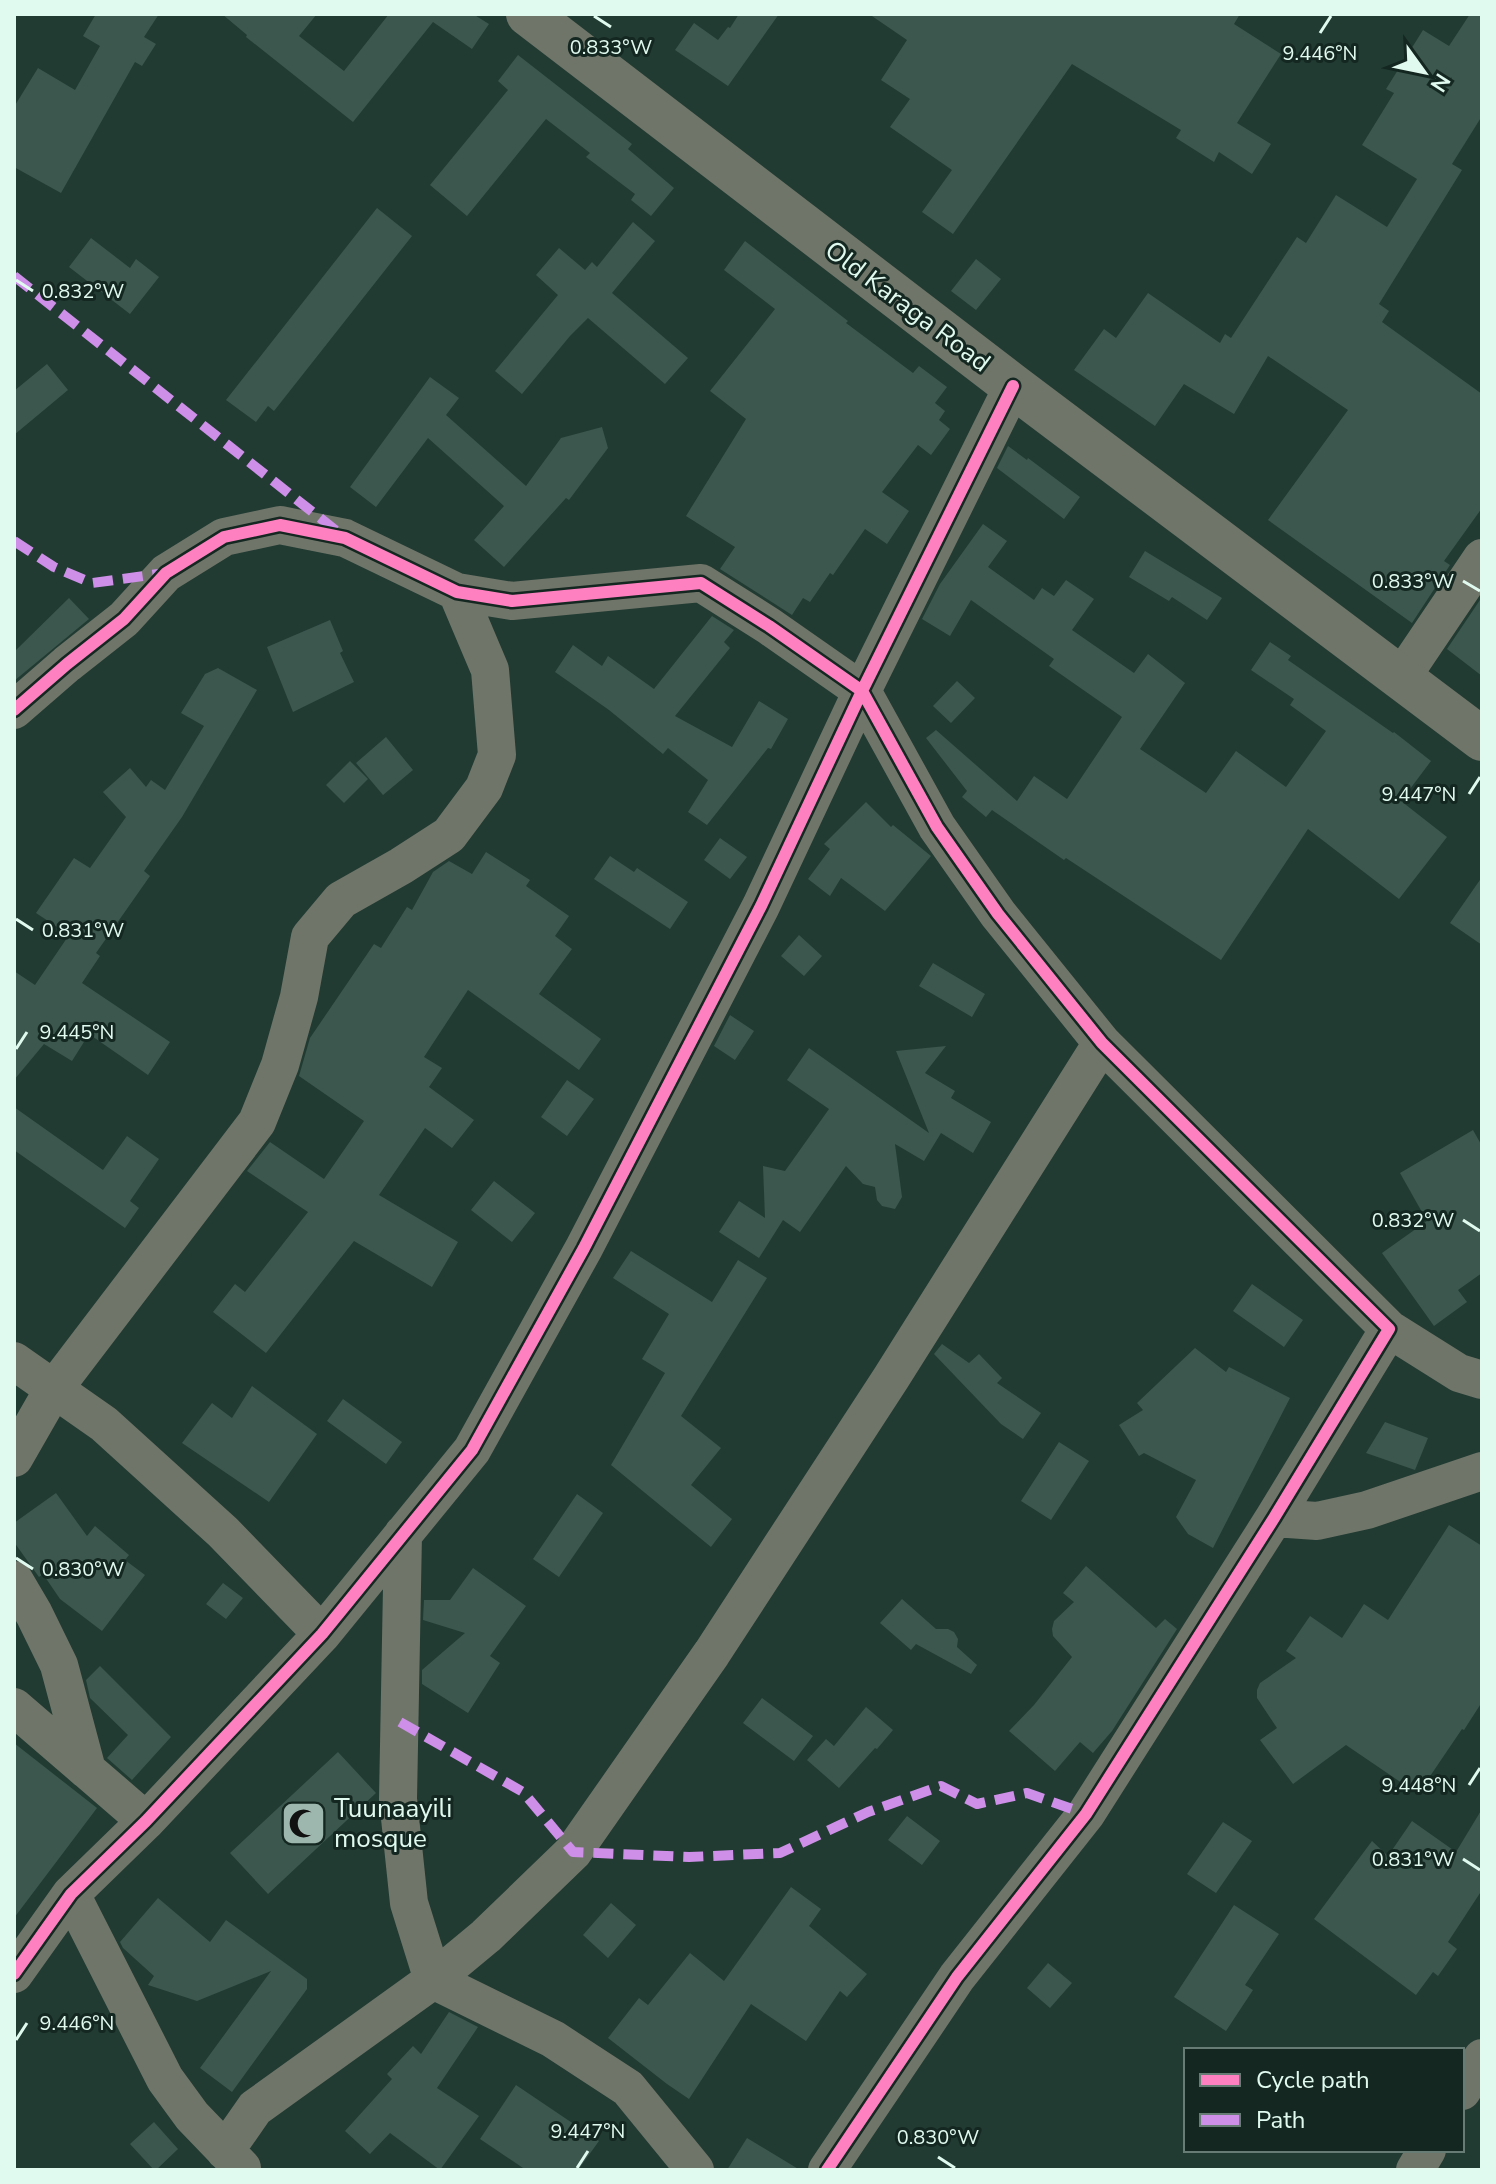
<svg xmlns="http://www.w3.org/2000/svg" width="1496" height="2184" font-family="'Nunito Sans',sans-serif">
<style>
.building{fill:#3c574e}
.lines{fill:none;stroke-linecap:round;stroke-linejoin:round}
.minor{stroke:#707569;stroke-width:38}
.tertiary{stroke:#707569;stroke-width:44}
.quiet{stroke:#ce8fe9;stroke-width:10;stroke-dasharray:20 10;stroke-linecap:butt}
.cycleway-casing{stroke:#142821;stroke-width:17}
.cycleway{stroke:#ff80c0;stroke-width:12}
.ticks{fill:none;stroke:#e1faf0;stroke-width:3}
.labels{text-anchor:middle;stroke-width:6;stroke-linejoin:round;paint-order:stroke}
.street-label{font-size:26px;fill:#e1faf0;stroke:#142821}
.poi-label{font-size:26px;fill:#e1faf0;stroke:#142821;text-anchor:start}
.ticks-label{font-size:20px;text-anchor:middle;fill:#e1faf0;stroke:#142821;stroke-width:6;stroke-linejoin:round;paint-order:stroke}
</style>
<rect width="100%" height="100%" fill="#213b33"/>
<!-- building -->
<path class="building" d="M96 14H159L144 37 156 44 142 66 135 62 61 193 14 167V107L38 68 75 90 100 46 83 36Z
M222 14H317L299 36 344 71 389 14H473L489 24 472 49 433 22 353 122 246 37 247 35Z
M739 14H779L728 86 675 50 694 23 718 40 728 27 730 28Z
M869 14H1240L1234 24 1281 54 1237 123 1271 144 1252 174 1219 152 1214 162 1176 138 1181 130 1072 64 953 234 922 212 952 170 890 127 910 99 881 80 907 40Z
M1470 14H1482V116L1452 164 1462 170 1379 304 1389 311 1382 322 1482 394V508L1444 561 1450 565 1412 623 1268 520 1348 410 1268 356 1234 414 1184 384 1155 426 1074 370 1104 329 1116 338 1148 293 1220 343 1225 334 1231 338 1297 237 1306 243 1336 195 1387 227 1417 179 1362 145 1394 93 1386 89 1423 30 1449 46Z
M518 55 632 144 628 149 674 188 651 216 631 200 635 194 586 157 590 153 546 119 467 216 430 185 508 90 498 81Z
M377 208 412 236 274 411 268 406 256 422 226 400Z
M633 222 655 241 612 293 688 358 665 384 588 318 570 336 522 394 495 371 558 295 536 275 559 248 585 270 592 262 597 267Z
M91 238 130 268 136 259 159 277 130 314 69 267Z
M745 241 848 321 846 323 913 373 919 366 947 387 935 403 945 411 939 420 950 429 931 455 918 445 882 492 909 511 887 544 865 529 833 575 830 573 810 602 803 598 792 615 720 569 735 547 686 516 746 419 710 391 775 309 724 270Z
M976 259 1001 279 976 310 951 291Z
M47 364 68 390 14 435V391Z
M430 377 459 398 446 415 526 486 561 438 602 427 608 448 569 500 566 498 504 567 474 540 504 506 428 438 376 507 350 487Z
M1008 446 1027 460 1028 458 1080 497 1064 519 997 468Z
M983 524 1007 541 988 567 1034 600 1042 588 1054 596 1066 580 1094 599 1072 630 1134 673 1148 654 1185 683 1140 749 1206 793 1236 751 1286 787 1326 731 1290 705 1294 699 1251 670 1270 642 1291 656 1288 660 1393 733 1394 732 1431 761 1401 801 1447 837 1399 899 1308 829 1221 960 1066 858 1064 860 992 810 986 817 962 797 967 791 926 738 936 730 1017 801 1034 776 1067 799 1122 717 1049 666 1054 659 971 600 950 636 922 619 940 584Z
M1145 551 1222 598 1207 620 1172 597 1169 601 1129 577Z
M1482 597V676L1447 649Z
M69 598 89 619 14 681V652Z
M712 616 734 630 724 642 730 648 675 716 732 747 759 701 788 719 771 749 768 748 707 825 688 812 708 780 668 748 663 754 609 710 555 672 573 645 602 666 608 656 654 689Z
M330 620 343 651 340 653 354 682 293 712 267 647Z
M218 668 257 690 182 817 144 871 150 876 96 953 100 956 82 983 170 1042 148 1075 89 1034 72 1061 44 1044 14 1080V971L35 985 69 935 36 913 74 858 90 868 126 817 103 792 130 768 146 787 151 780 165 790 204 726 181 713 205 674Z
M957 681 975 698 951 723 933 706Z
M386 737 413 770 383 795 356 763Z
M350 761 368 779 344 803 326 785Z
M866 802 891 827 893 825 931 856 885 911 841 878 830 896 808 879 830 849 824 844Z
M720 838 747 857 730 879 704 860Z
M486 852 530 880 526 886 569 916 555 936 572 949 539 994 601 1039 579 1070 468 990 424 1057 442 1068 429 1087 474 1120 452 1148 425 1128 379 1195 458 1242 432 1287 354 1241 266 1353 213 1312 235 1284 245 1292 308 1212 247 1171 270 1142 324 1179 364 1121 299 1076 310 1038 374 944 381 948 407 907 412 910 433 872 449 861 472 874Z
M610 856 634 872 637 868 688 902 670 929 594 879Z
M1482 877V945L1450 923Z
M799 935 822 956 804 976 781 956Z
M933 963 985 994 972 1017 919 986Z
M730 1015 754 1031 735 1060 714 1046Z
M946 1046 925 1073 955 1091 951 1098 991 1122 973 1153 941 1133 924 1161 895 1144 902 1197 895 1209 882 1206 877 1200 875 1187 863 1184 846 1166 800 1232 783 1220 759 1258 719 1232 739 1201 765 1218 763 1166 785 1171 829 1109 787 1080 809 1048 929 1133 896 1051Z
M567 1080 594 1099 567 1136 541 1117Z
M14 1107 103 1170 127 1136 159 1159 130 1201 139 1208 125 1228 14 1150Z
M1473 1130 1482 1146V1273L1458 1290 1467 1302 1434 1326 1382 1253 1427 1221 1400 1173Z
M494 1181 535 1213 512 1242 471 1210Z
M631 1251 712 1302 738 1260 767 1278 681 1416 721 1448 691 1485 732 1519 711 1547 611 1465 665 1373 642 1359 669 1314 613 1278Z
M1252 1284 1303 1320 1284 1347 1233 1311Z
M942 1344 969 1363 979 1354 1002 1378 997 1383 1041 1413 1023 1439 1001 1424 934 1354Z
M1195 1348 1226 1372 1229 1367 1290 1398 1213 1548 1188 1534 1176 1517 1196 1480 1144 1453 1139 1456 1119 1425 1143 1410 1137 1403Z
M252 1386 317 1434 269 1502 182 1443 212 1403 232 1418Z
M343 1399 402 1442 386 1464 327 1421Z
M1385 1422 1428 1438 1415 1470 1366 1453Z
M1059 1442 1089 1461 1051 1520 1021 1501Z
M56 1493 87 1536 95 1526 129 1555 125 1560 145 1575 102 1631 60 1599 43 1574 39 1577 14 1542V1523Z
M577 1494 603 1513 559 1577 533 1559Z
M1449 1525 1482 1546V1702L1464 1730 1462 1729 1418 1794 1346 1745 1293 1784 1260 1740 1277 1728 1257 1698V1690L1260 1683 1296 1658 1286 1651 1310 1616 1342 1638 1364 1604 1388 1620Z
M1086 1566 1156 1628 1165 1619 1177 1629 1112 1731 1093 1753 1080 1742 1055 1771 1009 1731 1034 1705 1072 1657 1053 1636 1052 1629 1054 1621 1074 1602 1063 1593Z
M473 1568 526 1606 490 1656 500 1663 468 1713 422 1684V1670L465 1633 423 1620 424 1600H450Z
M223 1583 243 1598 226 1619 206 1604Z
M902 1599 936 1629H948L954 1632 958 1639 957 1647 977 1665 971 1674 916 1644 911 1650 880 1623Z
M100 1666 171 1737 132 1780 107 1758 128 1735 90 1698 86 1680Z
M762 1698 813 1736 794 1761 743 1723Z
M866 1707 893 1730 877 1749 875 1748 839 1788 807 1760 826 1739 834 1746Z
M14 1743 97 1808 14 1918Z
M338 1752 376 1793 268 1894 230 1853Z
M1482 1809V1890L1448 1942 1457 1949 1438 1976 1433 1972 1416 1995 1314 1919 1372 1841 1388 1856 1412 1821 1456 1852Z
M907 1816 940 1841 922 1865 888 1840Z
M1223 1822 1252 1841 1216 1893 1187 1874Z
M791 1887 821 1909 809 1926 867 1974 847 1997 840 1991 806 2041 751 2004 689 2099 667 2084 608 2038 639 1998 648 2005 690 1953 724 1981Z
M158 1898 210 1942 226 1920 307 1979V1989L232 2092 200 2068 271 1971 197 2001 148 1985 154 1976 123 1948 120 1942Z
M611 1903 636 1925 608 1958 583 1935Z
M1234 1905 1279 1934 1245 1985 1253 1990 1226 2031 1174 1997Z
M1048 1963 1072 1983 1050 2008 1027 1988Z
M449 2012 478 2027 437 2088 479 2116 440 2170 390 2133 370 2154 345 2131 392 2079 387 2074 413 2046 421 2054Z
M516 2085 599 2141 578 2170H526L480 2139Z
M154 2122 178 2149 156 2170H154L130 2144Z
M747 2138 800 2170H727Z"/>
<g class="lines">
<!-- minor -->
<path class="minor" d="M1401 678 1482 558
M14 710 67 664 124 619 166 573 224 537 280 525 345 538 457 592 512 601 701 583 769 626 862 691 937 827 998 914 1102 1043 1389 1329 1274 1518 1086 1814 957 1977 827 2170
M1389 1329 1459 1373 1482 1380
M14 1361 104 1424 223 1532 322 1634
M14 1458 53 1390 257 1122 280 1065 299 997 310 937 341 900 401 866 449 835 484 788 497 755 490 670 457 592
M1274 1518 1317 1521 1367 1510 1482 1471
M403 1534 398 1799 409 1903 433 1980 553 2039 628 2088 695 2170
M14 1580 34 1614 59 1665 87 1770 146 1821
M14 1707 87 1770
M71 1894 165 2079 192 2116 242 2168
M14 1974 71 1894 146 1821 322 1634 472 1450 584 1248 761 906 862 691 1013 386
M1462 2091 1482 2058
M225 2151 255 2108 433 1980 486 1936 573 1852 712 1653 891 1378 1102 1043
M1415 2170 1427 2150"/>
<!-- tertiary -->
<path class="tertiary" d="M528 14 1013 386 1482 739"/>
<!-- quiet -->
<path class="quiet" d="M14 276 339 533
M14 541 54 567 92 583 166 573
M400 1722 523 1792 573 1852 689 1857 780 1853 868 1812 941 1786 977 1804 1027 1793 1086 1814"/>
<defs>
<path id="cycleway" d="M14 710 67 664 124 619 166 573 224 537 280 525 345 538 457 592 512 601 701 583 769 626 862 691 937 827 998 914 1102 1043 1389 1329 1274 1518 1086 1814 957 1977 827 2170
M14 1974 71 1894 146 1821 322 1634 472 1450 584 1248 761 906 862 691 1013 386"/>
</defs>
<!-- cycleway casing -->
<use href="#cycleway" class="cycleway-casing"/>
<!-- cycleway -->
<use href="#cycleway" class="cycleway"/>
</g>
<!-- ticks -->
<path class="ticks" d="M594 16 611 27M1320 33 1331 16M16 280 33 291M1463 581 1480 591M1469 794 1480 777M16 919 33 930M16 1049 27 1032M1463 1220 1480 1231M16 1558 33 1569M1469 1785 1480 1768M1463 1859 1480 1870M16 2040 27 2023M938 2157 955 2168M577 2168 588 2151"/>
<!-- icons -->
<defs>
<symbol id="mosque-square" viewBox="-11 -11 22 22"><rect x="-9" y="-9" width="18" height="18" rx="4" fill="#9eb7ae" stroke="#142821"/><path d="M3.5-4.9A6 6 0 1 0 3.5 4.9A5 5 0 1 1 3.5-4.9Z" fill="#111"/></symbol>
</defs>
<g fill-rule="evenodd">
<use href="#mosque-square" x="278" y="1798" width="51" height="51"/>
</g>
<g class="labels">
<!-- street labels -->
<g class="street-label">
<text transform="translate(908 306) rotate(37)" y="9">Old Karaga Road</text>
</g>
<!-- poi labels -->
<g class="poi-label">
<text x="334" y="1817">Tuunaayili<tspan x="334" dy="30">mosque</tspan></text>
</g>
</g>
<g class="ticks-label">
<text x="611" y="54">0.833°W</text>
<text x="1320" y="60">9.446°N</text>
<text x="83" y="298">0.832°W</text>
<text x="1413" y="588">0.833°W</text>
<text x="1419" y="801">9.447°N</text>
<text x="83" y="937">0.831°W</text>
<text x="77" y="1039">9.445°N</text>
<text x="1413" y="1227">0.832°W</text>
<text x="83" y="1576">0.830°W</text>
<text x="1419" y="1792">9.448°N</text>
<text x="1413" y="1866">0.831°W</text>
<text x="77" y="2030">9.446°N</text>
<text x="588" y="2138">9.447°N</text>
<text x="938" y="2144">0.830°W</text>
</g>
<!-- border -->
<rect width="1496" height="2184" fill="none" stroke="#e1faf0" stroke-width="32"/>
<!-- legend -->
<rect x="1184" y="2048" width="280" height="104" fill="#142821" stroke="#667c74" stroke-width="2"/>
<rect x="1200" y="2074" width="40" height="12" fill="#ff80c0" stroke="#667c74" stroke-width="2"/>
<text x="1256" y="2088" font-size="24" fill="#e1faf0">Cycle path</text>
<rect x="1200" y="2114" width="40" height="12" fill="#ce8fe9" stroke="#667c74" stroke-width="2"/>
<text x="1256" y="2128" font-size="24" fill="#e1faf0">Path</text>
<!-- north arrow -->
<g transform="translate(1424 72) rotate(123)" stroke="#142821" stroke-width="6" paint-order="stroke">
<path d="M0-6L14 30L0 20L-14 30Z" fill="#e1faf0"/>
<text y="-12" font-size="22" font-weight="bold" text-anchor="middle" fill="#e1faf0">N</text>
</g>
</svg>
